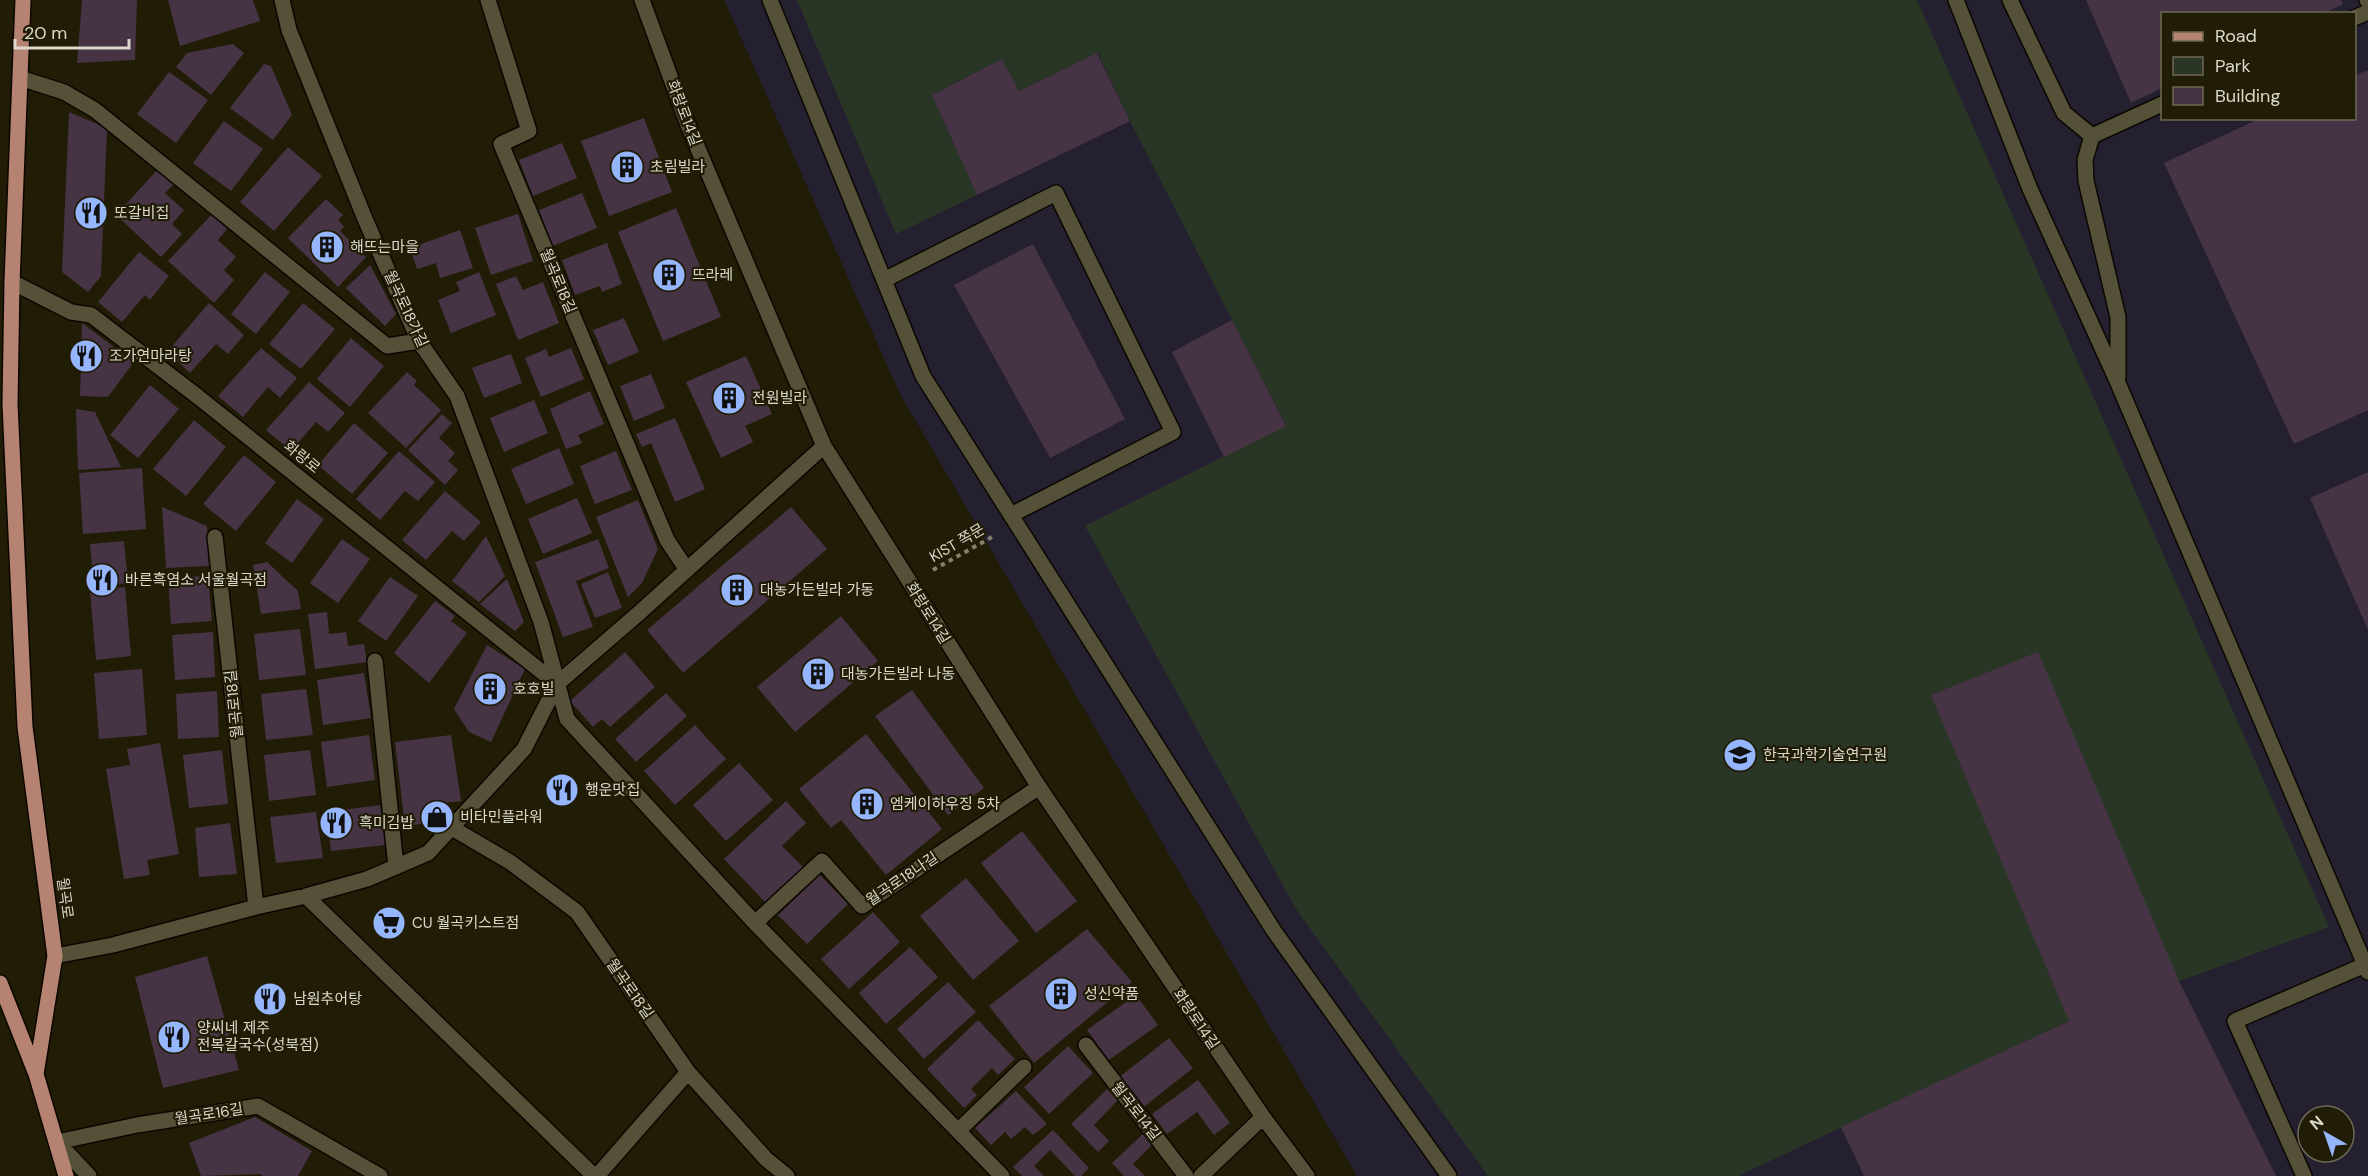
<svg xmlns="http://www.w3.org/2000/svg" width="2368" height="1176" font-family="'DM Sans','Noto Sans KR',sans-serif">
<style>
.education{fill:#242030;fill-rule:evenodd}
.green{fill:#293625}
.building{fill:#463445}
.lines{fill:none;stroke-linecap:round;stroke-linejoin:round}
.lane-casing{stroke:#0b0700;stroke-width:18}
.street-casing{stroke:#0b0700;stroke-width:18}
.primary-casing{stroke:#0b0700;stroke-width:18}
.path{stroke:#84806f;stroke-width:4;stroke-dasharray:4.5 4.5;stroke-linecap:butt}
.lane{stroke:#555139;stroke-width:15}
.street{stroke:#555139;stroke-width:15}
.primary{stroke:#b68372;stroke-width:15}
.labels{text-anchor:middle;stroke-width:4.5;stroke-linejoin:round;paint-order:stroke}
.street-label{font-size:15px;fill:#dcd9cb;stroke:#211c06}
.poi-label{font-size:15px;fill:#dcd9cb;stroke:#211c06;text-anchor:start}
</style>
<rect width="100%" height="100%" fill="#211c06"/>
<!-- education -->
<path class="education" d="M724 0H2368V1176H1357L900 394ZM2162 14H2354V118H2162ZM2308 1116H2344V1152H2308Z"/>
<!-- green -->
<path class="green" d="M797 0H1917L2329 927 2069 1021 1738 1176H1488L1296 909 1085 526 1286 425 1130 121 1098 53 1019 91 1002 59 932 95 977 195 896 234Z"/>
<!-- building -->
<path class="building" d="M82 0H137L135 60 77 63Z
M168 0H253L260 21 180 46Z
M2086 0H2341L2343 4 2323 14H2162V88L2131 103Z
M233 44 244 53 211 95 176 67 187 53Z
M1097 53 1130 121 977 195 932 95 1002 59 1019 91Z
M264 64 271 66 292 115 273 140 230 108Z
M2368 70V410L2294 444 2164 163 2261 118H2354V76Z
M169 72 208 100 176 143 137 114Z
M69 112 107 128 101 276 88 292 62 272Z
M644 118 672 192 609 216 581 141Z
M224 121 263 149 231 191 193 163Z
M562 143 577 178 533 196 519 160Z
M288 147 322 176 274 231 240 202Z
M159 168 175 183 165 193 184 210 172 224 182 234 161 257 116 215Z
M582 193 597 228 553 246 539 210Z
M326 199 343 215 338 220 344 227 340 231 366 257 338 287 288 238Z
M676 208 721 317 663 341 618 232Z
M212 214 227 229 218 240 236 257 224 270 234 280 214 303 168 261Z
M518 214 533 261 491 275 475 228Z
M460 230 473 268 440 278 436 263 417 269 410 248Z
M607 243 622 284 602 292 600 286 575 295 562 260Z
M1033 244 1125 419 1050 458 954 285Z
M139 252 169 276 150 300 145 295 122 322 98 302Z
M370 265 396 314 385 326 346 288Z
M265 272 290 292 256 334 231 314Z
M479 272 496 315 451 333 438 300 460 291 456 282Z
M516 276 523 290 543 282 559 323 518 340 496 284Z
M209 303 244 335 228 354 216 344 190 373 167 352Z
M303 303 335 329 301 369 269 344Z
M624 318 639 352 608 365 593 330Z
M1232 320 1286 426 1224 457 1172 352Z
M82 323 134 362 108 397 80 396Z
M351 338 384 366 350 407 317 379Z
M261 348 297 378 280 398 268 387 243 417 218 396Z
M571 348 584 379 541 397 525 358 546 349 549 357Z
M511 354 522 383 484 398 472 368Z
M746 356 772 414 745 426 753 442 721 458 686 382Z
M407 372 417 381 414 385 441 410 406 448 368 413Z
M651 374 665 408 634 421 620 386Z
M309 382 345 413 328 432 316 422 291 451 266 430Z
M150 385 179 409 138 458 110 435Z
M590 391 604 424 578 435 582 443 566 449 550 409Z
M534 400 548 433 504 452 490 418Z
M76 409 95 412 121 467 78 470Z
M442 414 452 423 439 438 455 453 448 461 458 470 445 485 408 450Z
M675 418 705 489 675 502 651 443 642 447 636 434Z
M194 420 226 447 186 496 153 469Z
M354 423 388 453 352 494 318 465Z
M559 448 574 484 526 504 511 469Z
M399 451 435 482 418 501 405 491 380 520 356 499Z
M616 451 632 490 595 504 580 466Z
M244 455 276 482 236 531 203 504Z
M142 468 146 529 83 534 79 473Z
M2368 472V630L2310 498Z
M445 491 481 522 464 541 452 531 426 560 402 540Z
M577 498 592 533 543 554 528 519Z
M297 499 324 519 292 563 265 543Z
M638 500 658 549 642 583 628 597 596 517Z
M162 507 207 526 209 566 166 568Z
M791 507 827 549 683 673 647 630Z
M486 536 505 576 479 602 452 581Z
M342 539 370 559 338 603 310 583Z
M598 539 609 568 576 581 593 627 563 637 535 562Z
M124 541 128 583 94 586 90 544Z
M267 562 298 591 301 609 261 614 253 565Z
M608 572 622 608 595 618 581 584Z
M208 576 212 621 171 624 168 578Z
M390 577 418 596 386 641 358 621Z
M507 579 524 622 515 631 480 604Z
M125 587 131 656 96 660 90 591Z
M435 601 455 616 451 621 467 633 429 683 394 653Z
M327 612 329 634 346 632 348 646 364 644 367 662 315 669 308 614Z
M841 616 878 661 795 732 757 687Z
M300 629 306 675 259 680 254 634Z
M213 632 215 677 175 680 172 635Z
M487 645 525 669 491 742 469 732 454 709Z
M625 652 655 687 610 727 602 719 593 727 570 701Z
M2038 652 2179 981 2276 1176H1864L1841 1127 2069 1021 1931 695Z
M142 669 147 735 99 739 94 673Z
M364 673 371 718 323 725 317 680Z
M306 689 313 735 266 740 261 694Z
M912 690 984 788 948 815 875 716Z
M217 691 219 737 178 739 176 694Z
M666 693 687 716 636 762 615 739Z
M695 725 726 759 675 805 644 771Z
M866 734 942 829 886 875 841 820 831 828 799 789Z
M369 735 375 780 327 787 321 742Z
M451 735 461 801 442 803 445 821 405 826 395 742Z
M160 743 179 854 147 860 150 875 124 879 106 769 130 765 127 749Z
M222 750 228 804 189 808 183 755Z
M310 750 316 795 269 801 264 755Z
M739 763 773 800 726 841 693 805Z
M786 801 806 823 782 846 804 868 766 903 724 859Z
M380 805 385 845 331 851 326 812Z
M316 812 323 858 276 863 270 817Z
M230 823 237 874 199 877 195 828Z
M1022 831 1077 901 1036 933 981 863Z
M820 875 848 904 807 944 778 915Z
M966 878 1019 941 973 980 920 916Z
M873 912 900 942 849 989 821 959Z
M1087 929 1132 982 1034 1063 989 1006Z
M910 947 938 977 886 1024 859 993Z
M207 956 239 1070 163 1088 135 977Z
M948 982 976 1012 924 1059 897 1029Z
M1136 995 1158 1025 1109 1060 1087 1030Z
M978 1020 1015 1059 998 1075 992 1068 971 1089 977 1095 964 1108 927 1069Z
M1169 1038 1193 1068 1140 1110 1117 1079Z
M1068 1046 1093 1073 1049 1114 1024 1087Z
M1198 1080 1230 1123 1214 1135 1197 1112 1167 1134 1152 1114Z
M1107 1089 1118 1100 1094 1125 1109 1141 1098 1152 1071 1124Z
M1016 1091 1047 1124 1033 1135 1025 1127 1011 1139 1005 1132 991 1145 975 1128Z
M255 1117 312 1151 298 1176H263L260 1174 201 1176 189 1143Z
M1053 1130 1089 1168 1081 1176H1075L1050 1150 1034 1166 1044 1176H1022L1013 1167Z
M1144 1133 1153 1144 1133 1164 1145 1176H1124L1112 1163Z"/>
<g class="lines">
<defs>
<path id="lane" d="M770 0 923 376 1274 931 1449 1176
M1956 0 2030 189 2118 383 2368 972
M2010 0 2064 113 2092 136
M2367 0 2368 1
M2354 18 2368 12
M884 280 1056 193 1173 432 1011 515
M2118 377V317L2086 181 2085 160 2092 136 2162 104
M1086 1045 1186 1176
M958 1131 1024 1067
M2304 1176 2235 1021 2365 965"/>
<path id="street" d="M282 0 289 30 365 219 419 341 457 396 541 622 567 719 755 923 1002 1176
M488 0 529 131 501 144 667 540 687 570
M642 0 688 125 824 446 1039 787 1263 1117 1307 1176
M20 78 64 92 95 110 387 346 419 341
M12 282 71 312 91 315 197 396 557 684
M215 537 256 907
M375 661 396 867
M452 828 510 862 577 912 688 1072 766 1159 787 1176
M306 896 594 1176
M755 923 822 861 862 906 1039 787
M55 956 113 945 256 907 306 896 367 879 428 853 524 749 557 684 639 613 824 446
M57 1142 137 1125 258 1106 380 1176
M57 1142 89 1176
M597 1176 688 1072
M1201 1176 1263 1117"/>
<path id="primary" d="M23 0 12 282 10 404 25 727 55 956 36 1074
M0 983 36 1074 66 1176"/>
</defs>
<!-- lane casing -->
<use href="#lane" class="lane-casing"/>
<!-- street casing -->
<use href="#street" class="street-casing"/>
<!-- primary casing -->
<use href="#primary" class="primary-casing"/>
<!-- path -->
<path class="path" d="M933 570 992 537"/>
<!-- lane -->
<use href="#lane" class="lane"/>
<!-- street -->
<use href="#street" class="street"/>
<!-- primary -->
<use href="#primary" class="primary"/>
</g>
<!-- icons -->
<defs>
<symbol id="building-disc" viewBox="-11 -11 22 22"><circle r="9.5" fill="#95b6fd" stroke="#211c06"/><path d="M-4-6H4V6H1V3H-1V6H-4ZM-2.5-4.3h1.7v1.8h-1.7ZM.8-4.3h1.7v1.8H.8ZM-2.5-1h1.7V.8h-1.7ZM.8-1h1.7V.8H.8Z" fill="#111"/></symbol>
<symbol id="restaurant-disc" viewBox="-11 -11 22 22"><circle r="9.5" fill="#95b6fd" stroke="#211c06"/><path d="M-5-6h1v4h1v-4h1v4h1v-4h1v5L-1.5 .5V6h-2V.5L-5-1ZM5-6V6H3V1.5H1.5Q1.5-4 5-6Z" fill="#111"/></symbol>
<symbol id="university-disc" viewBox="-11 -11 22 22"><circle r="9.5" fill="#95b6fd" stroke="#211c06"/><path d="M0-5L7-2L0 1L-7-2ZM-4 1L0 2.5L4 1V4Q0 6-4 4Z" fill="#111"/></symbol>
<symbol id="shop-disc" viewBox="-11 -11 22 22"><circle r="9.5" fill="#95b6fd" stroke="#211c06"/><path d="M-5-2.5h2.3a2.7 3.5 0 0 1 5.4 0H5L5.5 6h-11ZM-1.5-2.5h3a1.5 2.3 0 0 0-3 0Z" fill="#111"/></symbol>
<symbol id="supermarket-disc" viewBox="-11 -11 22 22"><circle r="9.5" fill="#95b6fd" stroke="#211c06"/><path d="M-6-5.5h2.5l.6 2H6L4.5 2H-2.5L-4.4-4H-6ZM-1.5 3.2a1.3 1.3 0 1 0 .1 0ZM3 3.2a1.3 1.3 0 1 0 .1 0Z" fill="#111"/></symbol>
</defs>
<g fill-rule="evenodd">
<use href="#building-disc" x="608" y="148" width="38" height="38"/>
<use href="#restaurant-disc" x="72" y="194" width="38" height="38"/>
<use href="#building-disc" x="308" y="228" width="38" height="38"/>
<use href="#building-disc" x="650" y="256" width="38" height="38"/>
<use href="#restaurant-disc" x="67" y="337" width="38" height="38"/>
<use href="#building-disc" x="710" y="379" width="38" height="38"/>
<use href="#restaurant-disc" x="83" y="561" width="38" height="38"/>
<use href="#building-disc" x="718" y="571" width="38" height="38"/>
<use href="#building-disc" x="799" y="655" width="38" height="38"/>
<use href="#building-disc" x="471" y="670" width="38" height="38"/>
<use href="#university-disc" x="1721" y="736" width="38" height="38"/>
<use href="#restaurant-disc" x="543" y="771" width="38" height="38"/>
<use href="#building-disc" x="848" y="785" width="38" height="38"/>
<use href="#shop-disc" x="418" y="798" width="38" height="38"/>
<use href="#restaurant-disc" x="317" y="804" width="38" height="38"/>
<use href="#supermarket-disc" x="370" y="904" width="38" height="38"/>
<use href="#building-disc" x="1042" y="975" width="38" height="38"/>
<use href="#restaurant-disc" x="251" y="980" width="38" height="38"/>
<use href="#restaurant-disc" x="155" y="1018" width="38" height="38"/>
</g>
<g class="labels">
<!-- street labels -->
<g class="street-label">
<text transform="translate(684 113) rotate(69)" y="5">화랑로14길</text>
<text transform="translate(558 281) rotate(67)" y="5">월곡로18길</text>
<text transform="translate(406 309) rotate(65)" y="5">월곡로18가길</text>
<text transform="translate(302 457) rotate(39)" y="5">화랑로</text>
<text transform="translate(957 543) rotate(-30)" y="5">KIST 쪽문</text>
<text transform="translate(928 613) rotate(58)" y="5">화랑로14길</text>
<text transform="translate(234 704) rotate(-96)" y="5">월곡로18길</text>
<text transform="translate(902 879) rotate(-34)" y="5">월곡로18나길</text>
<text transform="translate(65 898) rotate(82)" y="5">월곡로</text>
<text transform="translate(630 989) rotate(55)" y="5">월곡로18길</text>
<text transform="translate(1196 1019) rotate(56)" y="5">화랑로14길</text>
<text transform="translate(1136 1111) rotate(52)" y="5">월곡로14길</text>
<text transform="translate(209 1114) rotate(-9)" y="5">월곡로16길</text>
</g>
<!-- poi labels -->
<g class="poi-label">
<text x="650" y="172">초림빌라</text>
<text x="114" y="218">또갈비집</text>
<text x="350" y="252">해뜨는마을</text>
<text x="692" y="280">뜨라레</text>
<text x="109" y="361">조가연마라탕</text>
<text x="752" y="403">전원빌라</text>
<text x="125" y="585">바른흑염소 서울월곡점</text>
<text x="760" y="595">대농가든빌라 가동</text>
<text x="841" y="679">대농가든빌라 나동</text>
<text x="513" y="694">호호빌</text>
<text x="1763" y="760">한국과학기술연구원</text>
<text x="585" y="795">행운맛집</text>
<text x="890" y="809">엠케이하우징 5차</text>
<text x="460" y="822">비타민플라워</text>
<text x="359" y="828">흑미김밥</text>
<text x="412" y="928">CU 월곡키스트점</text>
<text x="1084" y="999">성신약품</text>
<text x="293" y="1004">남원추어탕</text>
<text x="197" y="1033">양씨네 제주<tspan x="197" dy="17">전복칼국수(성북점)</tspan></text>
</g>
</g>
<!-- legend -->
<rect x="2161" y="12" width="195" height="108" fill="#211c06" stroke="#6c6855" stroke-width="1.5"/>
<rect x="2173" y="32" width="30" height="9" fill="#b68372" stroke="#6c6855" stroke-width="1.5"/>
<text x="2215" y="42" font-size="18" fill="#dcd9cb">Road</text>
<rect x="2173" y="57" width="30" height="18" fill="#293625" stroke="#6c6855" stroke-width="1.5"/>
<text x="2215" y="72" font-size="18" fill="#dcd9cb">Park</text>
<rect x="2173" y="87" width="30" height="18" fill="#463445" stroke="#6c6855" stroke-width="1.5"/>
<text x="2215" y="102" font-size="18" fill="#dcd9cb">Building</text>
<!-- north arrow -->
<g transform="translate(2326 1134) rotate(320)"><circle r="28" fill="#211c06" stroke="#6c6855" stroke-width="1.5"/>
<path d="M0-4.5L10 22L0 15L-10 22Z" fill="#95b6fd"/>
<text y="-9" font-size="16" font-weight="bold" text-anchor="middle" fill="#dcd9cb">N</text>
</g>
<!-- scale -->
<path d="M15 39v9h114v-9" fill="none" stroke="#dcd9cb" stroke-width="3"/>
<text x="24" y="39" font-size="18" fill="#dcd9cb" stroke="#211c06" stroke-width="4.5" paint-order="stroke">20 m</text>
</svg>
